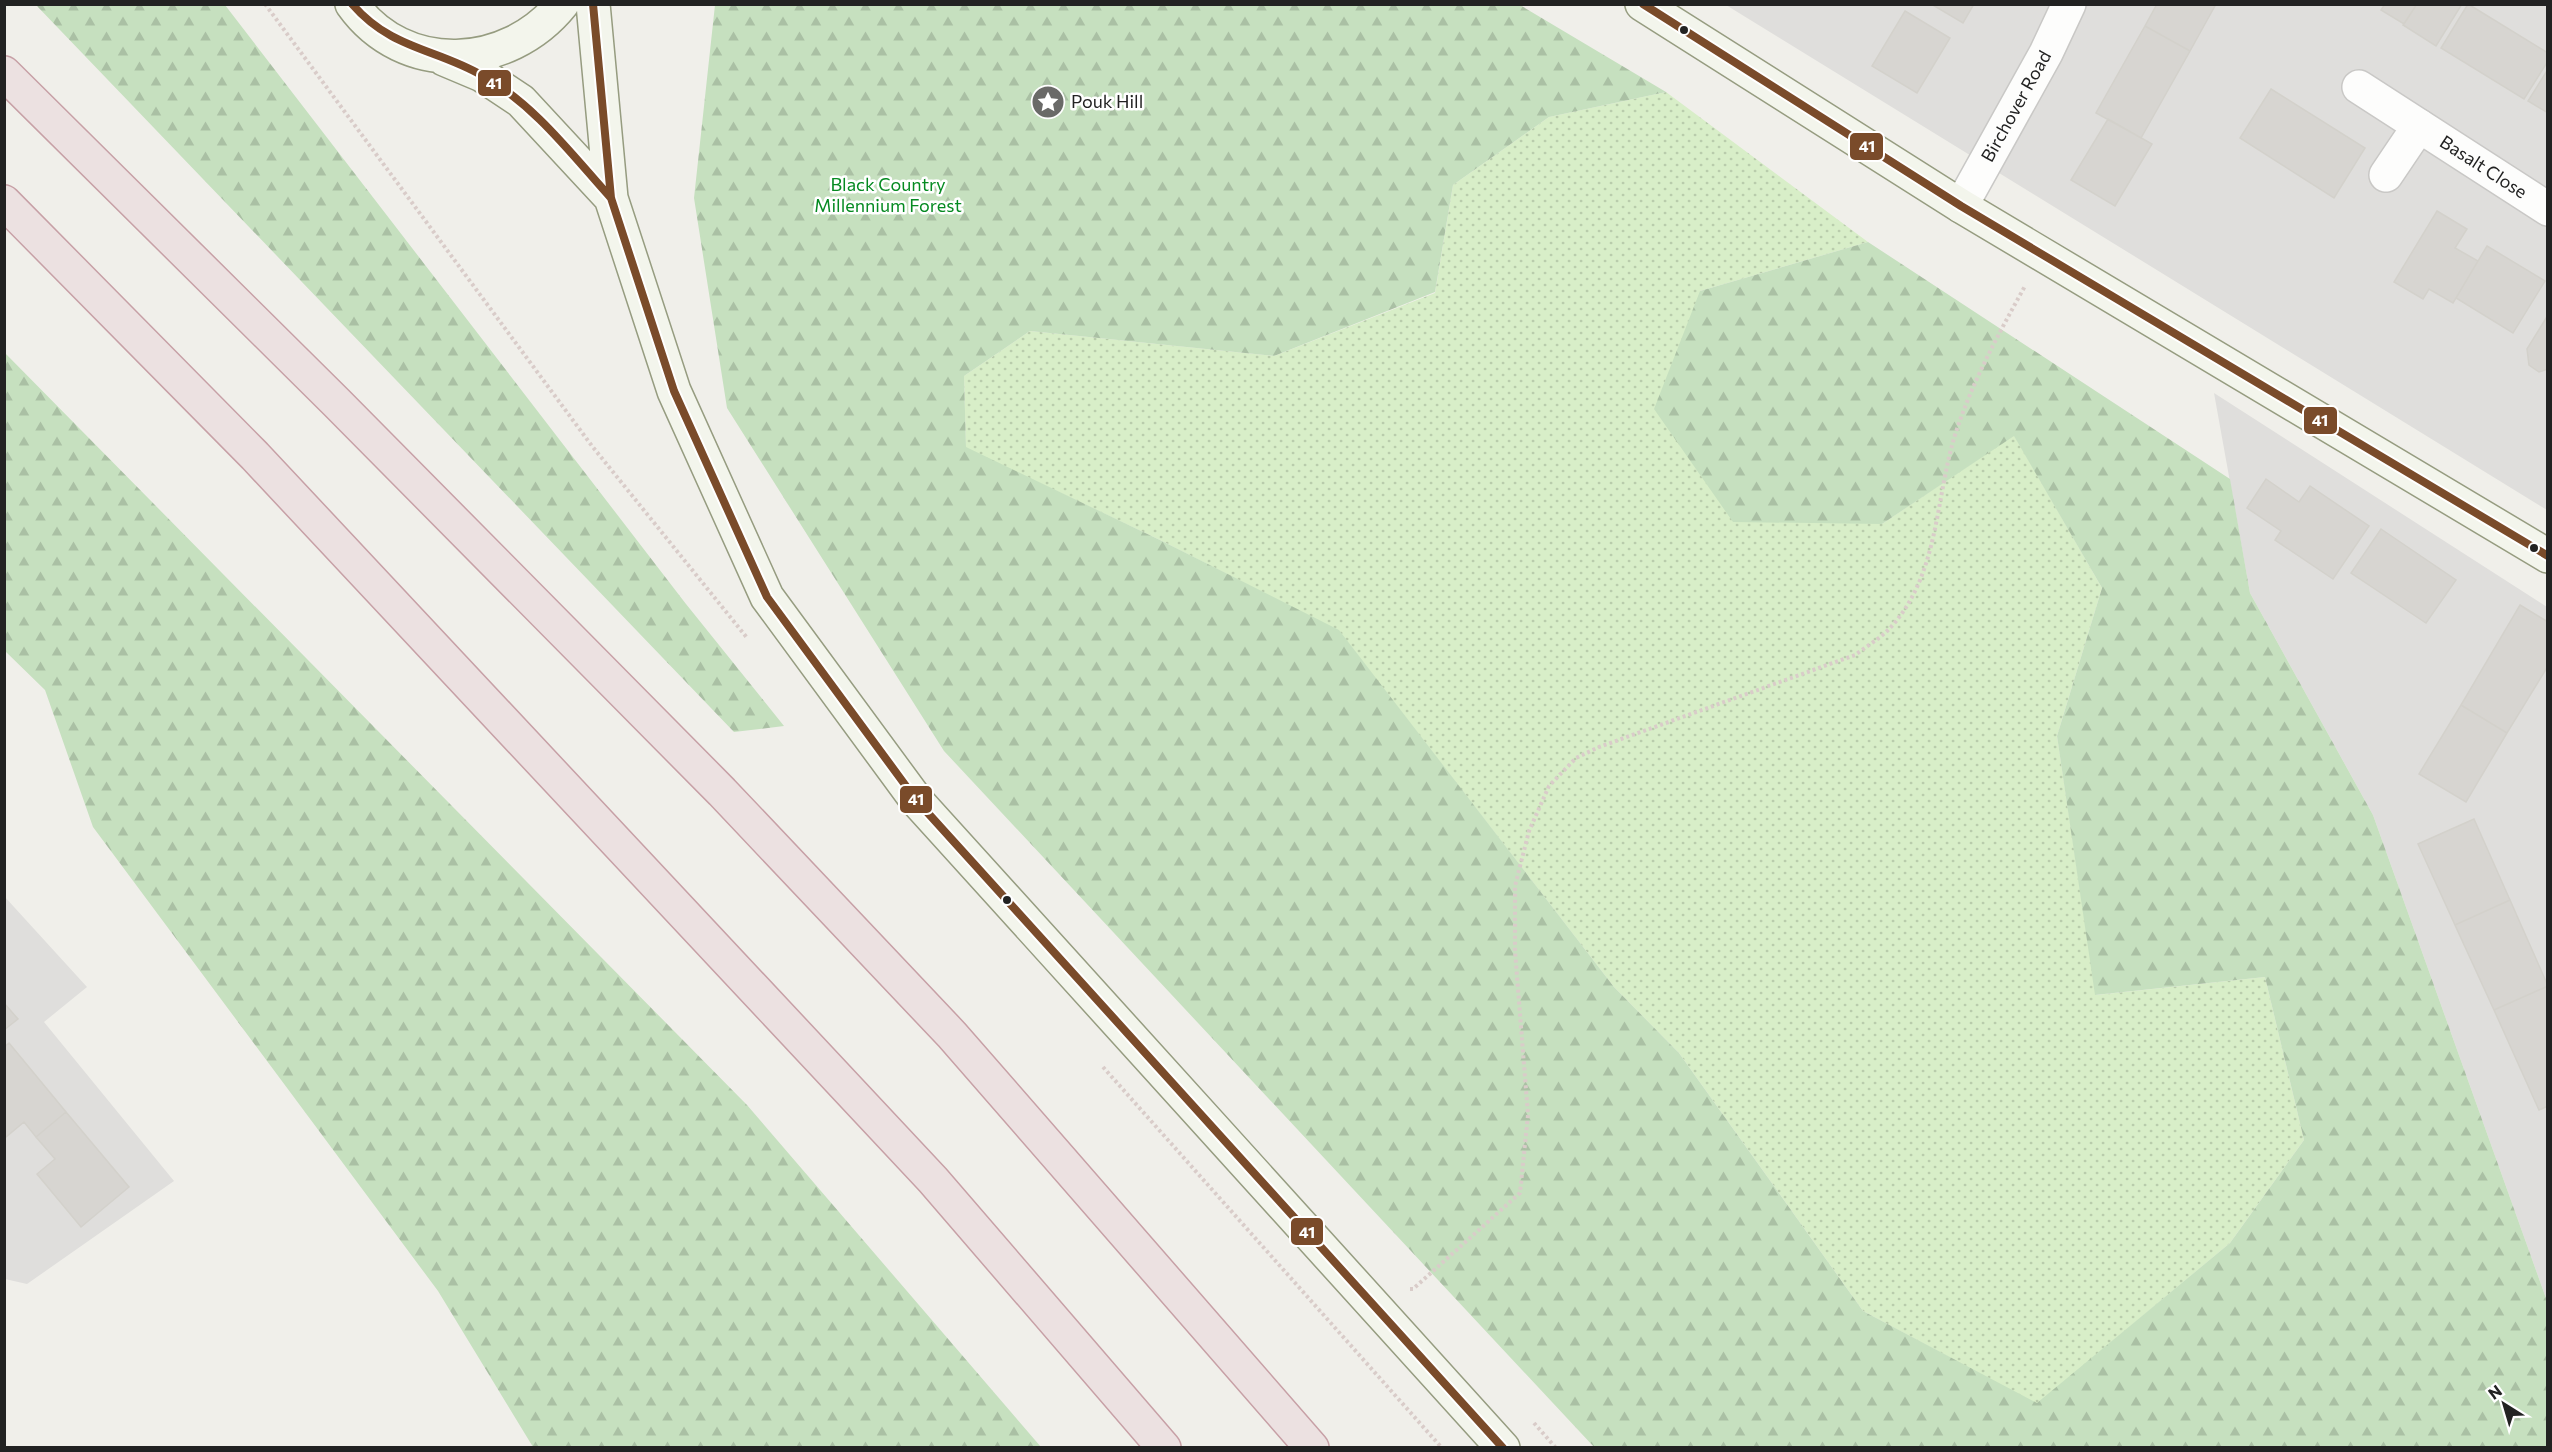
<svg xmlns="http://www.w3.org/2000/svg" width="2552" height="1452" font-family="Commissioner,sans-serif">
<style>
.residential{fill:#dfdedc}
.grass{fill:url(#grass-dots)}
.forest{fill:url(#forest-firs)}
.building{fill:#d7d5d1;stroke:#d3d1cb;stroke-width:1.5}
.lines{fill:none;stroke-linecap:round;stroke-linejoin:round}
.street-casing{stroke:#c9c8c6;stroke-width:36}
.secondary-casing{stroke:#969c80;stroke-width:36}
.highway-casing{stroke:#c7a0a6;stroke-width:36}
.path{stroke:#d9ccc9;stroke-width:4;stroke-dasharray:3 3;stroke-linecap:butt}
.street{stroke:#fdfdfc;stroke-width:33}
.secondary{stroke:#f3f5ec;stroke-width:33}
.highway{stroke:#ece1e1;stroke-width:33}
.bus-1-casing{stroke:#fff;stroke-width:12}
.bus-1{stroke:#7a4b2a;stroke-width:8}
.bus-dot{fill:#222;stroke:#fff;stroke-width:2}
.labels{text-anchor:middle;stroke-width:5;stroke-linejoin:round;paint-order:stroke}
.poi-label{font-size:18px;fill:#222;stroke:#fff;text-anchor:start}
.street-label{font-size:18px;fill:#222;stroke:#fff}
.park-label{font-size:18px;fill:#058a21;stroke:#fff}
.line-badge{stroke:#fff;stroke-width:2}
.badge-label{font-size:16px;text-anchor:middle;font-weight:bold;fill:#fff}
</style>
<defs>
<pattern id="grass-dots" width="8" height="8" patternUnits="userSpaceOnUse" patternTransform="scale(1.5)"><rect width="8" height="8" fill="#d8eec8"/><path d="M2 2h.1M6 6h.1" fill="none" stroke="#b9ccac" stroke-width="1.8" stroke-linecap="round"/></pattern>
<pattern id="forest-firs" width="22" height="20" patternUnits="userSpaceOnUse" patternTransform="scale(1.5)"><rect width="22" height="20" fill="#c6e0bf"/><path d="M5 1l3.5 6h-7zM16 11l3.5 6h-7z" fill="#aac0a4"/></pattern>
</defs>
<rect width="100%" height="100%" fill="#f0efea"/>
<!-- residential -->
<path class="residential" d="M1726 5H2547V510Z
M2214 393 2547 607V1301L2373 815 2250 593Z
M4 896 87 987 44 1022 174 1181 27 1284 5 1279Z"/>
<!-- grass -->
<path class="grass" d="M1666 92 1868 242 1700 291 1882 524 2014 435 2102 588 2057 736 2096 995 2265 977 2304 1140 2230 1243 2037 1404 1863 1311 1679 1053 1614 987 1339 631 1162 541 966 448 964 376 1030 331 1274 356 1435 293 1453 185 1549 117Z"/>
<!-- forest -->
<path class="forest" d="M36 5H225L686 604 784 726 734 732Z
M715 5H1520L1666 92 1549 117 1453 185 1435 292 1274 356 1030 331 964 376 966 447 1162 541 1339 630 1614 987 1679 1053 1863 1311 2037 1403 2230 1243 2304 1140 2265 977 2095 995 2057 736 2102 588 2014 436 1882 524 1733 522 1654 409 1700 291 1868 242 2230 479 2250 593 2373 815 2547 1301V1447H1594L944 751 727 408 694 198Z
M4 352 747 1105 1041 1447H533L438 1291 93 827 45 690 5 651Z"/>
<!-- building -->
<path class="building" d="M1931 4H1974L1963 23Z
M2157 4H2216L2190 51 2145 26Z
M2385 4H2417L2404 24 2381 10Z
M2417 4H2462L2436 46 2403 25Z
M2468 4 2548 53V61L2524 99 2441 48Z
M1905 11 1950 38 1917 93 1872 66Z
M2145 26 2190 51 2141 138 2096 113Z
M2548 69V113L2528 101Z
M2271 89 2365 148 2334 198 2240 138Z
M2108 119 2152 144 2115 206 2071 180Z
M2437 211 2467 229 2455 248 2478 261 2453 303 2429 289 2423 299 2394 282Z
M2487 246 2545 281 2513 333 2456 298Z
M2548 315V369L2539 372 2529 365 2527 349Z
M2266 479 2299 502 2310 486 2369 526 2333 579 2275 540 2281 531 2247 508Z
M2381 529 2456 580 2426 623 2351 573Z
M2520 605 2548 622V666L2507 733 2461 705Z
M2461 705 2507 733 2466 802 2419 774Z
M2474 819 2510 900 2455 925 2418 844Z
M2510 900 2548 986 2494 1010 2455 925Z
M2548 986V1106L2539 1110 2494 1010Z
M4 1003 18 1019 4 1030Z
M9 1043 66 1112 36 1137 24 1122 6 1137 4 1135V1047Z
M66 1112 129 1187 81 1227 37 1174 55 1159 36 1137Z"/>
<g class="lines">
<defs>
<g id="street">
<path id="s1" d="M2359 87 2548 209"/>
<path d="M2386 175 2419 126"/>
<path id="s2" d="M1961 206 2046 53 2069 4"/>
</g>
<path id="secondary" d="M352 4C404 77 508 71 562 4
M593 4 611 198 674 391 767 597 917 801 1503 1448
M1642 4 1961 206 2548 556
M444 59 482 75 521 101 611 198"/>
<path id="highway" d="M4 73 336 402 722 792 952 1035 1312 1448
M4 202 255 456 933 1180 1164 1448"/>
</defs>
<!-- street casing -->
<use href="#street" class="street-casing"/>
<!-- secondary casing -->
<use href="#secondary" class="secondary-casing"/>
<!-- highway casing -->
<use href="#highway" class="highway-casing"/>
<!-- path -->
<path class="path" d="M265 4 592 446 748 639
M1103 1067 1442 1448
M1410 1289H1413L1520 1193 1528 1115 1515 951V886L1529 831 1549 786 1576 758 1599 747 1855 655C1867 646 1881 638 1891 627 1939 574 1935 500 1955 435 1972 382 1998 335 2025 286
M1534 1423 1556 1448"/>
<!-- street -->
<use href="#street" class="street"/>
<!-- secondary -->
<use href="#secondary" class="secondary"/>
<!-- highway -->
<use href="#highway" class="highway"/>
<defs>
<path id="bus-1" d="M352 4C392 50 435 48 483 76 535 105 572 155 611 198
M593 4 611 198 674 391 767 597 917 801 1503 1448
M1643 4 1961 206 2548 556"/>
</defs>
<!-- bus-1 casing -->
<use href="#bus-1" class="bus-1-casing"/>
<!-- bus-1 -->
<use href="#bus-1" class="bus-1"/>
</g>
<!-- icons -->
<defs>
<symbol id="sight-disc" viewBox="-11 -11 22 22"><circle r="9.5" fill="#6a6a68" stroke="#fff"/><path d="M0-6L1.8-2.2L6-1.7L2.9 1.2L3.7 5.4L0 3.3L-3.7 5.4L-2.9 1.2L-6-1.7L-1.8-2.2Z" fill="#fff"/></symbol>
</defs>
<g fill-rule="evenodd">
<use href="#sight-disc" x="1029" y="83" width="38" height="38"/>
</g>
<!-- markers -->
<g class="bus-dot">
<circle cx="1684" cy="30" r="5"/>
<circle cx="2534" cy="548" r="5"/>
<circle cx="1007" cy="900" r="5"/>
</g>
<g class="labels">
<!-- poi labels -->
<g class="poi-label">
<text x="1071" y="108">Pouk Hill</text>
</g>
<!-- street labels -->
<g class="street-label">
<text dy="6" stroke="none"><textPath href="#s2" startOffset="114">Birchover Road</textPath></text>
<text dy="6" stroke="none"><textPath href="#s1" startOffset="148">Basalt Close</textPath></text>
</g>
<!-- park labels -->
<g class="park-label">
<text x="888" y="191">Black Country<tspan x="888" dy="21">Millennium Forest</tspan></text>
</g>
</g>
<g class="line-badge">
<rect x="477" y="69" width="35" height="28" rx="6" fill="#7a4b2a"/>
<rect x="1849" y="132" width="35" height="29" rx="6" fill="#7a4b2a"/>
<rect x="2303" y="406" width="35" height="29" rx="6" fill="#7a4b2a"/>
<rect x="899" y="785" width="34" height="29" rx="6" fill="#7a4b2a"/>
<rect x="1290" y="1217" width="34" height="29" rx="6" fill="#7a4b2a"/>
</g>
<g class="badge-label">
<text x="494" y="89">41</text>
<text x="1867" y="152">41</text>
<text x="2320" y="426">41</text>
<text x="916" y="805">41</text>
<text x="1307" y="1238">41</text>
</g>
<!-- border -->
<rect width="2552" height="1452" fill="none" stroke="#222222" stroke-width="12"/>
<!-- north arrow -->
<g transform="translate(2504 1404) rotate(323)" stroke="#ffffff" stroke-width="4.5" paint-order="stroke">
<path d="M0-4.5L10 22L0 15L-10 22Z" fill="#222222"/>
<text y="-9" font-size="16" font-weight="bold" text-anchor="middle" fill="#222222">N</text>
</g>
</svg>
